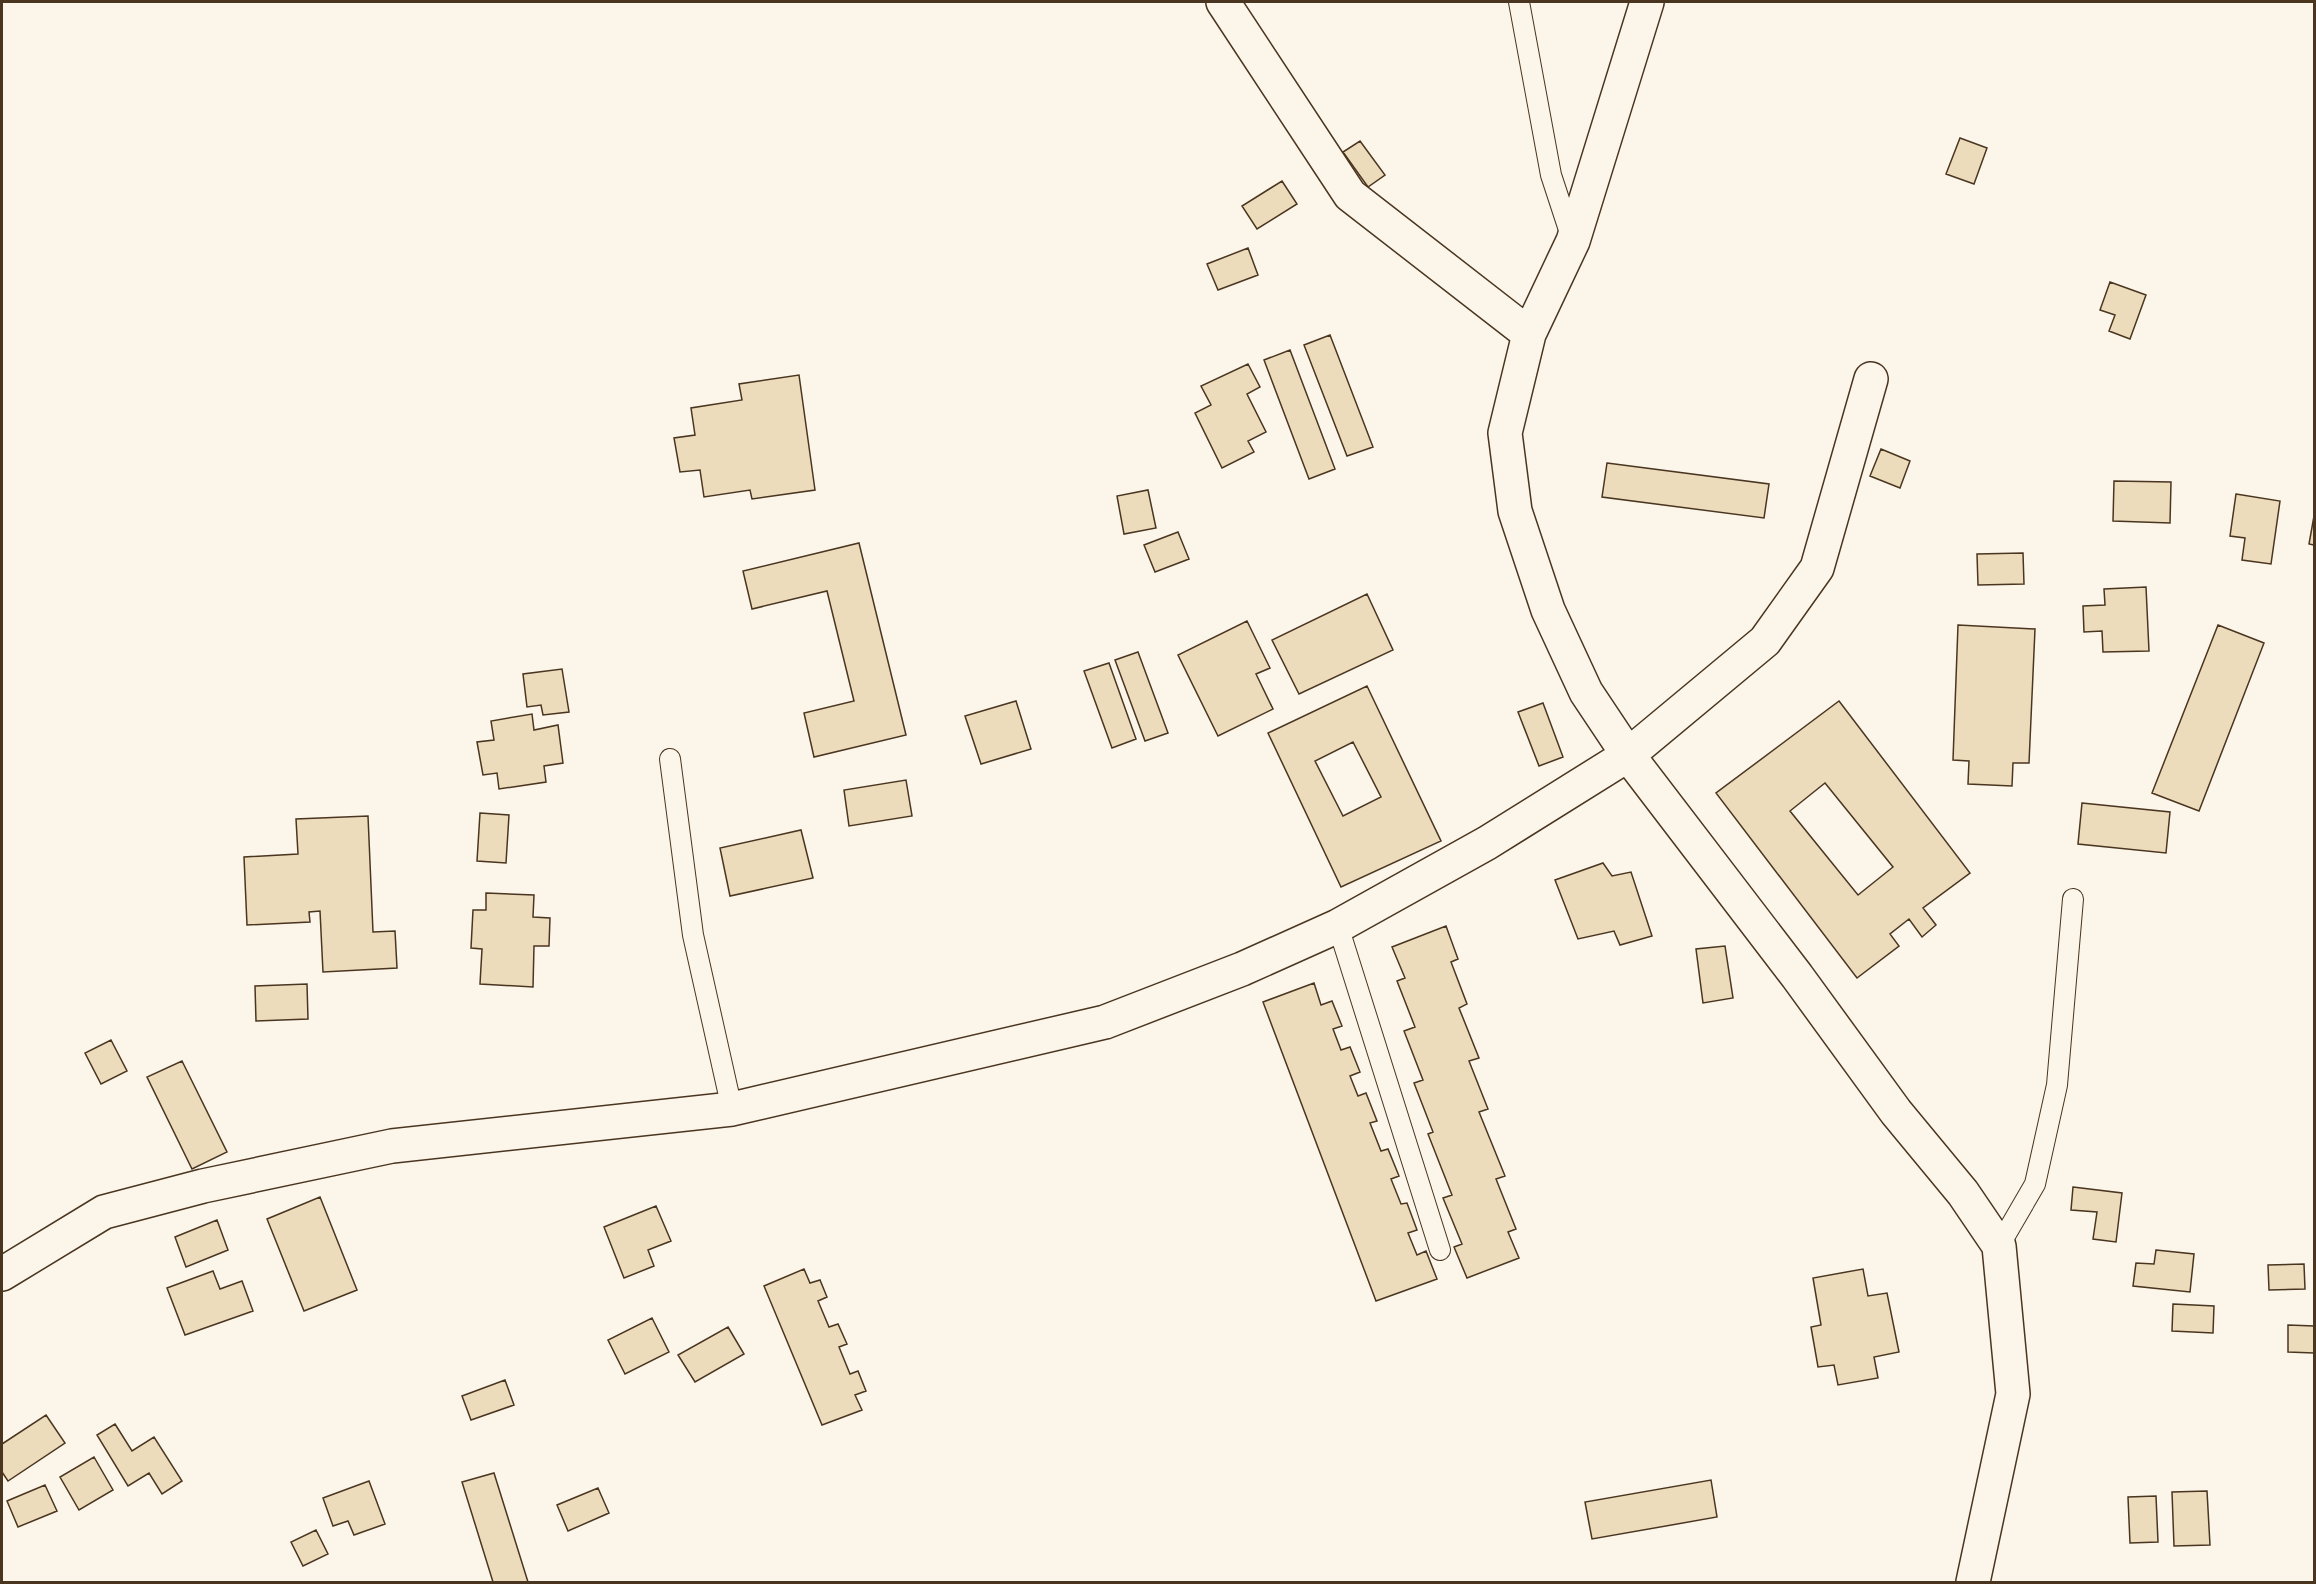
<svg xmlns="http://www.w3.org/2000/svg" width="2316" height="1584" font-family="Bitter,serif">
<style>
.building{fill:#ecdcbc;stroke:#4a3520;stroke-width:1.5;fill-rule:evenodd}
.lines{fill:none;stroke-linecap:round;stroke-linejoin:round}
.service-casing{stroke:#4a3520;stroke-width:22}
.minor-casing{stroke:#4a3520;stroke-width:36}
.service{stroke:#fbf6e9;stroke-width:20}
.minor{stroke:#fbf6e9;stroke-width:33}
</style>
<rect width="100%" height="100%" fill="#fbf6e9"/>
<!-- building -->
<path class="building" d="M1960 138 1987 148 1974 184 1946 174Z
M1360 141 1385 175 1368 187 1343 152Z
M1282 181 1297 204 1257 229 1242 206Z
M1248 248 1258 275 1218 290 1207 264Z
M2110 282 2146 295 2130 339 2109 331 2115 315 2100 310Z
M1330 335 1373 447 1347 456 1304 345Z
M1290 350 1335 469 1309 479 1264 360Z
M1248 364 1260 387 1247 394 1266 432 1248 441 1254 452 1222 468 1195 413 1211 405 1201 386Z
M799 375 815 490 752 499 750 490 704 497 700 470 680 472 674 438 695 435 691 408 742 400 739 384Z
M1881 449 1910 461 1900 488 1870 476Z
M1607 463 1769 484 1764 518 1602 497Z
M2114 481 2171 482 2170 523 2113 521Z
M1148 490 1156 528 1124 534 1117 496Z
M2236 494 2280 501 2271 564 2242 560 2245 538 2230 536Z
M2314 516V545L2309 544Z
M1178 532 1189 559 1155 572 1144 545Z
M859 543 906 735 814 757 804 713 854 701 827 591 752 609 743 571Z
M2023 553 2024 584 1978 585 1977 554Z
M2146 587 2149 651 2103 652 2102 631 2084 632 2083 606 2105 605 2104 589Z
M1367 594 1393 650 1299 694 1272 640Z
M1247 621 1270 668 1256 674 1273 709 1218 736 1178 655Z
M1958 625 2035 629 2029 763H2013L2012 786 1968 784 1969 761 1953 760Z
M2218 625 2264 643 2199 811 2152 793Z
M1138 652 1168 733 1145 741 1115 660Z
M1109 663 1136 739 1112 748 1084 671Z
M562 669 569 712 543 715 541 705 527 707 523 674Z
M1367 686 1441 841 1341 887 1268 733ZM1353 742 1381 797 1343 816 1315 761Z
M1016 701 1031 749 981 764 965 716Z
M1839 701 1970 873 1923 908 1936 925 1922 937 1909 919 1890 934 1899 946 1857 978 1716 793ZM1825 783 1893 867 1858 895 1790 811Z
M1543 703 1563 757 1539 766 1518 712Z
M532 714 534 730 558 725 563 763 544 766 546 782 499 789 497 773 483 775 477 742 494 740 491 721Z
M906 780 912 816 849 826 844 790Z
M2082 803 2170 812 2166 853 2078 844Z
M480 813 509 815 506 863 477 861Z
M368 816 373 932 395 931 397 968 323 972 320 911 309 912 310 922 247 925 244 857 298 854 296 819Z
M801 830 813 878 730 896 720 848Z
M1603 863 1612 876 1631 872 1652 936 1620 945 1614 931 1578 939 1555 880Z
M486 893 534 895 533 917 550 918 549 946H534L533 987 480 984 482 949 471 948 473 910H486Z
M1446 926 1458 959 1451 962 1467 1004 1459 1008 1479 1058 1469 1061 1488 1109 1479 1112 1505 1176 1496 1179 1516 1229 1508 1232 1519 1258 1467 1278 1454 1247 1462 1244 1443 1198 1452 1195 1428 1134 1433 1132 1414 1083 1423 1080 1404 1031 1415 1027 1397 981 1405 978 1392 947Z
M1725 946 1733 998 1703 1003 1696 949Z
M1314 983 1321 1005 1332 1001 1342 1026 1333 1029 1341 1050 1350 1047 1360 1072 1350 1076 1358 1096 1366 1093 1377 1121 1370 1123 1381 1151 1388 1149 1399 1176 1391 1179 1401 1204 1407 1203 1417 1230 1408 1233 1417 1255 1426 1251 1437 1279 1376 1301 1263 1002Z
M307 984 308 1019 256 1021 255 986Z
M111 1040 127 1071 101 1084 85 1053Z
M182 1061 227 1152 192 1169 147 1077Z
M2073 1187 2122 1193 2116 1242 2093 1239 2097 1212 2071 1210Z
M320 1197 357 1290 304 1311 267 1219Z
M656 1206 671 1241 648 1250 654 1266 624 1278 604 1227Z
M217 1220 228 1250 186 1267 175 1237Z
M2156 1250 2194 1254 2190 1292 2133 1286 2136 1263 2154 1264Z
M2304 1264 2305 1289 2269 1290 2268 1265Z
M804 1269 810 1283 820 1280 827 1297 818 1301 829 1327 838 1324 847 1344 839 1347 850 1374 858 1371 866 1391 855 1395 862 1410 822 1425 764 1286Z
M1863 1269 1868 1296 1887 1293 1899 1352 1874 1357 1878 1378 1838 1385 1834 1365 1818 1367 1811 1327 1821 1325 1813 1278Z
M213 1271 220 1289 242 1281 253 1311 185 1335 167 1288Z
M2173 1304 2214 1306 2213 1333 2172 1331Z
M652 1318 669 1352 625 1374 608 1340Z
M2288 1325 2314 1326V1353L2288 1352Z
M728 1327 744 1354 695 1382 678 1355Z
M505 1380 514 1405 471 1420 462 1396Z
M46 1415 65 1443 8 1481 2 1472V1444Z
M115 1424 132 1451 154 1437 182 1481 162 1494 149 1473 128 1486 97 1435Z
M94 1457 113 1490 79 1510 60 1477Z
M494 1473 528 1582H493L462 1482Z
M1711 1480 1717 1517 1592 1539 1585 1502Z
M369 1481 385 1524 354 1535 348 1521 333 1526 323 1498Z
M45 1485 57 1511 18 1527 7 1501Z
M598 1488 609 1513 568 1531 557 1505Z
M2207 1491 2210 1545 2174 1546 2172 1492Z
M2156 1496 2158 1542 2130 1543 2128 1497Z
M316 1530 328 1554 303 1566 291 1542Z"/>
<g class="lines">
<defs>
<path id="service" d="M1519 2 1551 175 1572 239
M670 759 693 935 732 1109
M1338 926 1440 1250
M1999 1246 2035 1184 2057 1085 2073 899"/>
<path id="minor" d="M1223 2 1350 195 1529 334
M1647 2 1573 241 1529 334 1505 433 1515 511 1548 610 1586 692 1628 755 1797 976 1896 1112 1963 1193 1999 1246 2013 1394 1973 1582
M2 1274 104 1212 203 1186 392 1146 732 1109 1105 1022 1242 969 1338 926 1487 843 1628 755 1765 641 1817 568 1871 379"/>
</defs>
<!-- service casing -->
<use href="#service" class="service-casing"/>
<!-- minor casing -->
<use href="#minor" class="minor-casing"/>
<!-- service -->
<use href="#service" class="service"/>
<!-- minor -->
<use href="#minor" class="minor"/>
</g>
<!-- border -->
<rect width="2316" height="1584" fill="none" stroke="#4a3520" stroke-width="6"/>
</svg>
